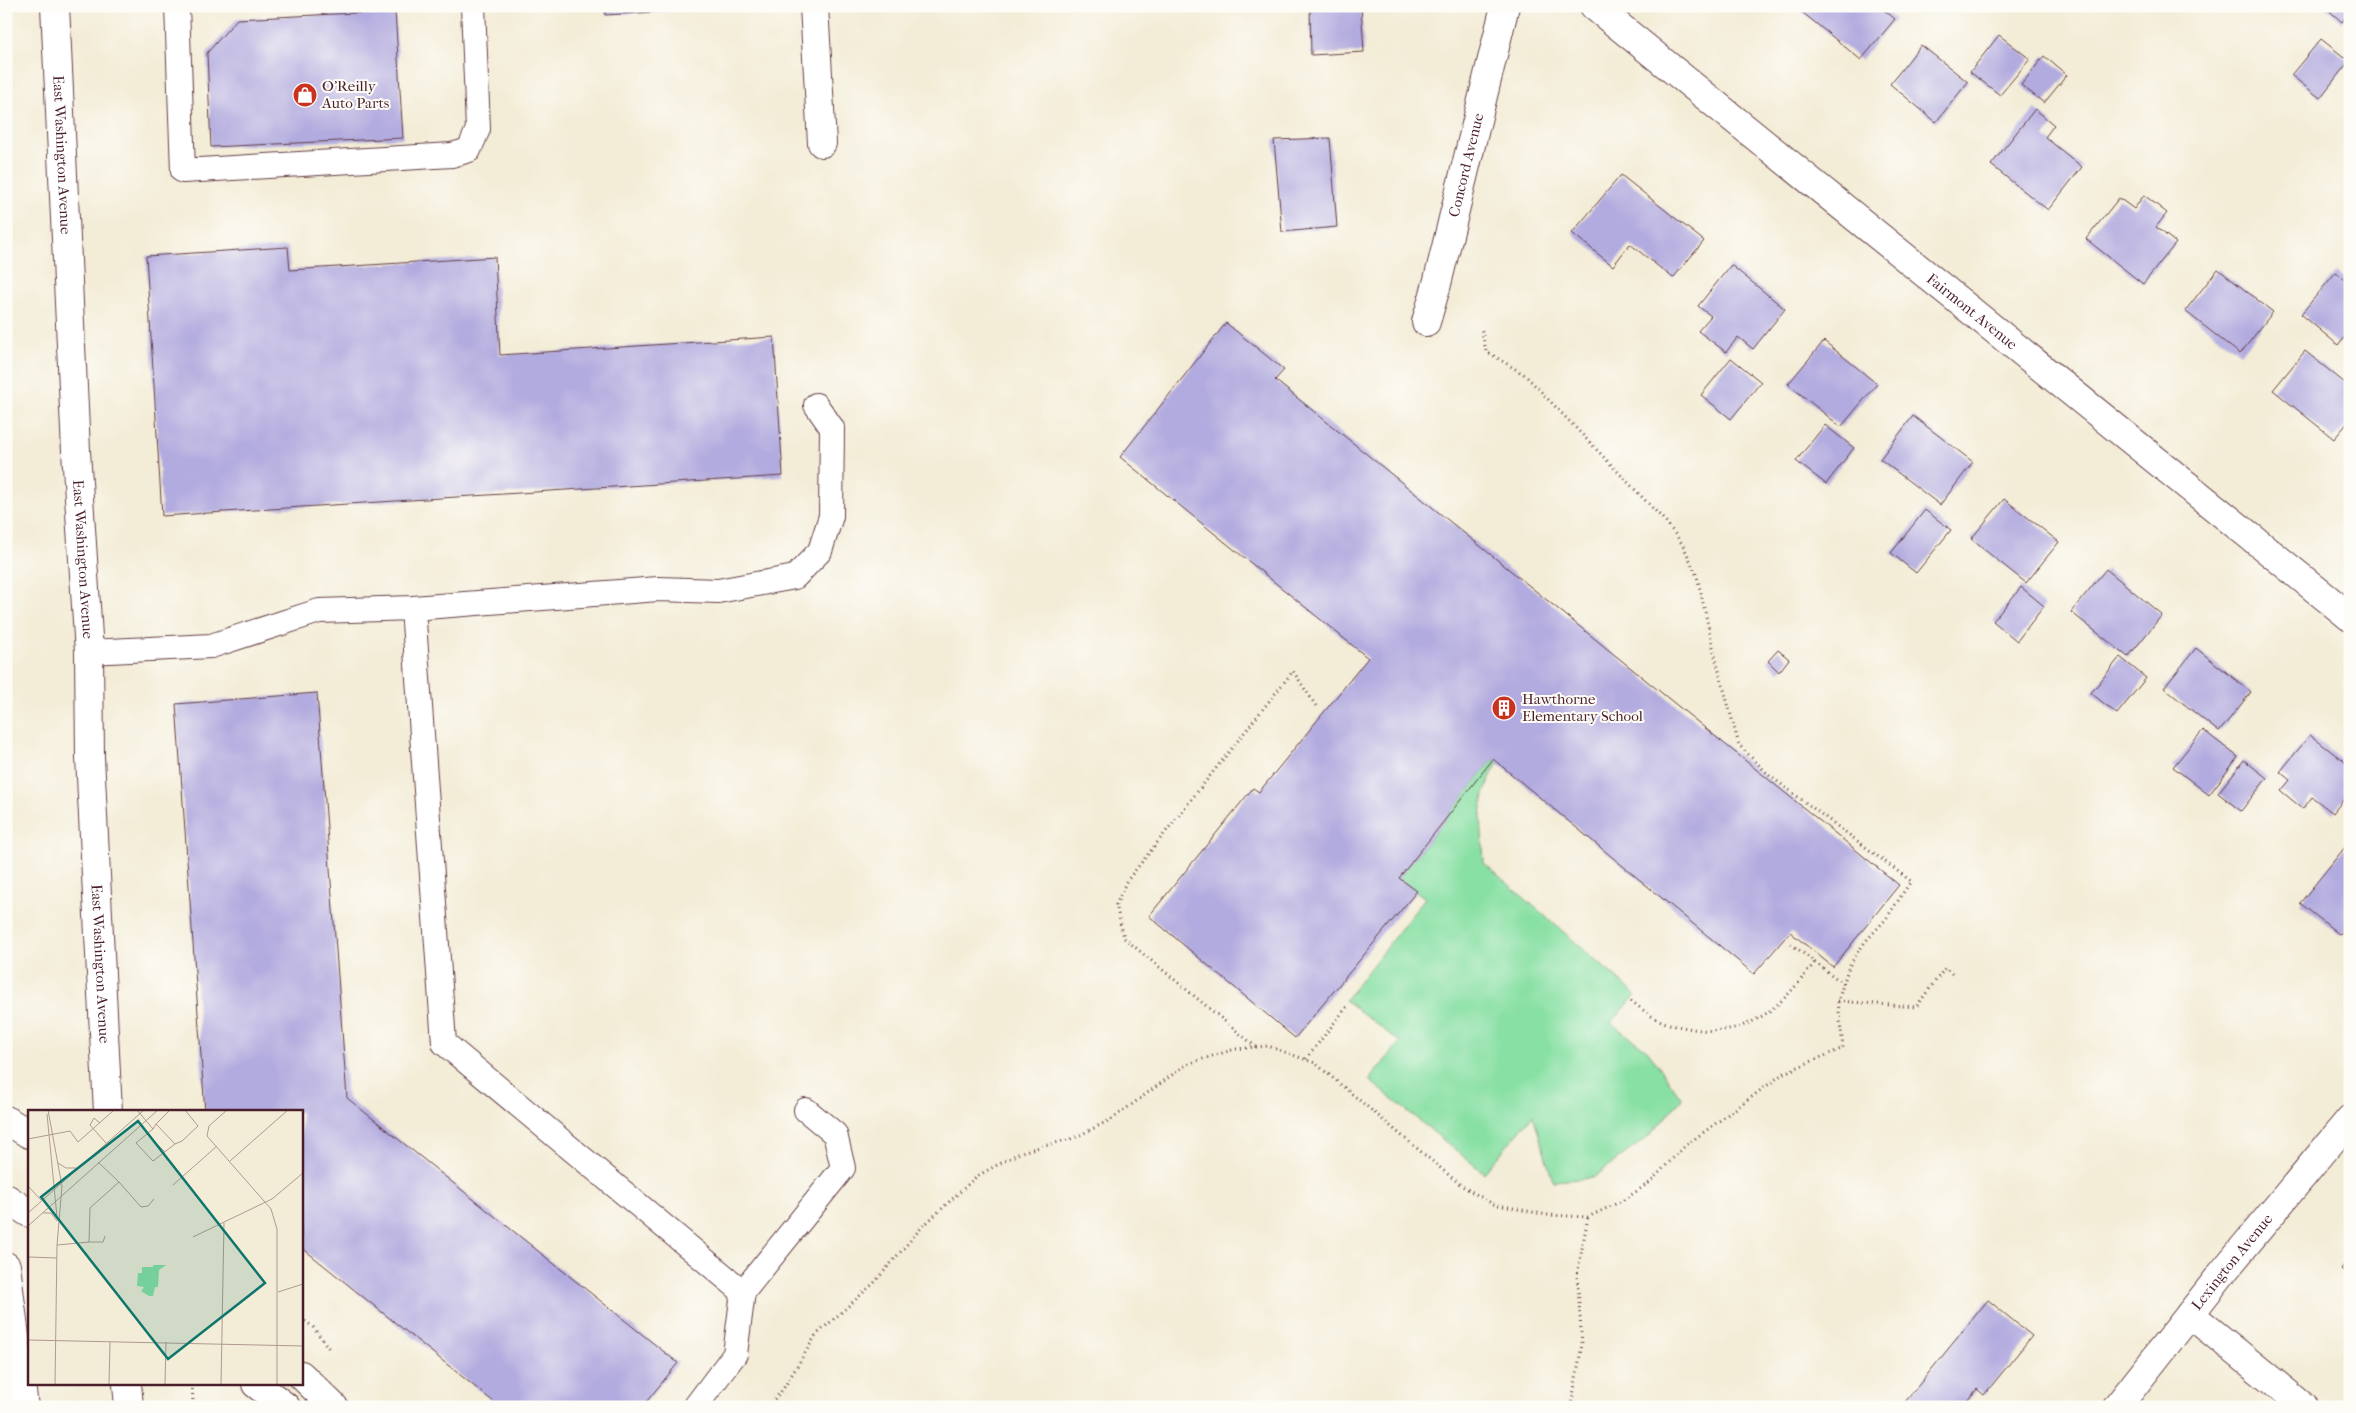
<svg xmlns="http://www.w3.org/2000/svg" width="2356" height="1413" font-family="'IM FELL French Canon',serif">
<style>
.green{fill:#89e0a4;stroke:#6a8068}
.building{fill:#b2abdf}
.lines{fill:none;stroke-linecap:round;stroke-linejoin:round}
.service-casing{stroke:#633e45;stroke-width:26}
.minor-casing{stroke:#633e45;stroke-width:30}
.tertiary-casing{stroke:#633e45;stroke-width:30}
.primary-casing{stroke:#633e45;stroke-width:30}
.path{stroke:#633e45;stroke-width:3;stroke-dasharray:1 4;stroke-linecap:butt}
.service{stroke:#fff;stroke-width:24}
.minor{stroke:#fff;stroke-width:28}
.tertiary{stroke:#fff;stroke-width:28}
.primary{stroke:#fff;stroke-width:28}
.labels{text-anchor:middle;stroke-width:4;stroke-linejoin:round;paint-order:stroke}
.poi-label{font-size:15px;fill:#4a1f2b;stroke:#fdfcf7;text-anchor:start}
.street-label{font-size:15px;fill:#4a1f2b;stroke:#fdfcf7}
.inset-road{fill:none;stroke:#af9a92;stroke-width:1}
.view{fill:#0f766e;fill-opacity:0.15;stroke:#0f766e;stroke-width:2.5}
.inset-edge{fill:none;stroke:#4a1f2b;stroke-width:2.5}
</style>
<rect width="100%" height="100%" fill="#fdfcf7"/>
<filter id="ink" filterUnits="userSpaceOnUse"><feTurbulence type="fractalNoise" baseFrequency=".02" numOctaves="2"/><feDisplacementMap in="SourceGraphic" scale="10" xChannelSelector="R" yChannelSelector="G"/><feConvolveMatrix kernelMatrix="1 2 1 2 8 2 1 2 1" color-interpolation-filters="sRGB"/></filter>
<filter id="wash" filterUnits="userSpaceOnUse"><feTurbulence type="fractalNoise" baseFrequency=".0096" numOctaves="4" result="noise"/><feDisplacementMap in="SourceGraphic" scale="20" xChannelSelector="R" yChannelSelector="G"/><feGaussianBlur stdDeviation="1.12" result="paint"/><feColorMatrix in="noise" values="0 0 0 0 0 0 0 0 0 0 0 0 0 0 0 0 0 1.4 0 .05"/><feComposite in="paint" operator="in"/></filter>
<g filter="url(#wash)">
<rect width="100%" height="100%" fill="#f3ecd6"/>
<!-- green -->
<path class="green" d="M1493 759 1498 763C1475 801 1482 822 1484 863L1636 995 1611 1023 1648 1051 1682 1099 1650 1135 1593 1178 1553 1181 1533 1115 1484 1173 1369 1080 1400 1042 1345 1000 1425 898 1399 878Z"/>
<g id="blocks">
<!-- building -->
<path class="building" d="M605 6H719V8L605 15Z
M1310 6H1361L1364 52 1311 55Z
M1807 6H1879L1895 19 1861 60 1802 12Z
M2324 6H2350V12L2342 22Z
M395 11 403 138 211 147 207 53 237 19Z
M1999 35 2030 59 2000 95 1970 72Z
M2321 39 2349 61 2320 98 2291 75Z
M1921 45 1968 82 1936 122 1890 84Z
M2044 56 2067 75 2044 103 2021 85Z
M2035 109 2054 125 2045 137 2082 167 2048 210 1991 165Z
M1330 138 1337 227 1282 232 1274 140Z
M1621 175 1704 241 1673 278 1630 244 1613 266 1572 233Z
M2144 195 2167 213 2156 227 2176 243 2143 284 2086 239 2119 198 2134 209Z
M288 247 290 270 495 257 500 355 774 337 783 476 162 516 146 256Z
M1731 265 1785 309 1753 349 1738 337 1726 352 1698 331 1711 316 1698 306Z
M2218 269 2273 312 2240 354 2185 311Z
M2336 272 2350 283V330L2338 345 2301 314Z
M1226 323 1284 370 1275 380 1899 885 1833 967 1790 932 1754 974 1493 759 1399 878 1417 891 1295 1038 1149 916 1253 788 1259 792 1368 658 1120 457Z
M1824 341 1877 384 1841 427 1788 384Z
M2305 351 2350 387V420L2334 439 2273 390Z
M1731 358 1761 382 1731 419 1701 395Z
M1913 416 1973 462 1940 505 1880 459Z
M1825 425 1854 448 1826 484 1796 461Z
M2004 499 2059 542 2026 583 1971 539Z
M1925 510 1951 530 1916 573 1891 553Z
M2106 569 2162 615 2128 657 2071 612Z
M2021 587 2044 606 2017 641 1993 621Z
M2196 648 2251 692 2219 732 2164 688Z
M1778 650 1789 659 1779 672 1768 661Z
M2120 657 2146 678 2117 714 2091 693Z
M317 693 347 1098 678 1363 642 1407H500L301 1247V1112H205L176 704Z
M2203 730 2238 757 2209 795 2173 767Z
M2310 735 2350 766V791L2333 813 2312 797 2303 809 2281 791 2290 780 2280 772Z
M2244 760 2267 778 2241 811 2218 793Z
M2350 841V924L2340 935 2300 903Z
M2350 1257V1275L2341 1269Z
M1988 1300 2032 1336 1984 1395 1977 1389 1962 1407H1911L1905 1402Z"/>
</g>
</g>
<g filter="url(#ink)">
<use href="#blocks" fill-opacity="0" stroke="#633e45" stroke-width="1"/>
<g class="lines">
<defs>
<path id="service" d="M177 6 183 171 452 155 469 150 478 129 473 6
M413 608 658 589 718 591 795 577 820 551 831 516 832 428 816 405
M89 652 211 646 319 611 413 608 444 1043 743 1292 735 1354 695 1407
M743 1292 843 1168 835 1134 806 1110"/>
<g id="minor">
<path d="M814 6 822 143"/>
<path id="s1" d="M1594 6 2350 617"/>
<path id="s2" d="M1426 322 1437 284 1505 6"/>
<path d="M2190 1314 2304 1407"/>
</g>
<g id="tertiary">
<path d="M6 1120 29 1134"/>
<path d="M6 1198 29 1213"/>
<path d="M301 1375 334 1407"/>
<path d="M256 1384 286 1407"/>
<path id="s3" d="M2117 1407 2223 1272 2350 1119"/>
</g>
<g id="primary">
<path id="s4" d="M55 6 76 451 89 652 90 757 108 1112"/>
<path d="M6 1266 24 1407"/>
<path d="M127 1384 129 1407"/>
</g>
</defs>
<!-- service casing -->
<use href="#service" class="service-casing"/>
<!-- minor casing -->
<use href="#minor" class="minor-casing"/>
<!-- tertiary casing -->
<use href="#tertiary" class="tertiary-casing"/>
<!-- primary casing -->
<use href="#primary" class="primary-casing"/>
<!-- path -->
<path class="path" d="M1791 944 1844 984
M1631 1001C1640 1007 1649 1016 1659 1020 1669 1025 1682 1027 1693 1029 1752 1038 1782 1005 1815 962
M1838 1001 1916 1007 1945 968 1952 974
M1256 1047 1124 938 1116 905 1126 882 1293 671 1318 709
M1306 1059 1349 1004
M301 1318 313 1327 330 1350
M192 1384 193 1402
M768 1407 783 1389 816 1335 874 1283 921 1228 977 1176 1021 1152 1074 1138 1112 1119 1187 1064 1235 1049 1268 1046 1315 1063 1462 1186 1493 1204 1547 1215 1588 1217 1622 1201 1649 1183 1685 1146 1784 1073 1843 1048 1838 1001 1849 966 1865 942 1886 919 1911 881 1770 776 1739 745 1716 660 1697 576 1683 545 1666 522 1525 375 1486 351 1481 327
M1571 1407 1582 1344 1577 1275 1588 1217"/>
<!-- service -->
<use href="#service" class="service"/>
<!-- minor -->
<use href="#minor" class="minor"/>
<!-- tertiary -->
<use href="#tertiary" class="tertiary"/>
<!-- primary -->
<use href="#primary" class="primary"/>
</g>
</g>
<!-- icons -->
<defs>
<symbol id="shop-disc" viewBox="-11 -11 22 22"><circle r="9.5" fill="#c8321e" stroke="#fdfcf7"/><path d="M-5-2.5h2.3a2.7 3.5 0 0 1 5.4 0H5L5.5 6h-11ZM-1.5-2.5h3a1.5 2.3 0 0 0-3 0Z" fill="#fff"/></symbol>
<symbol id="building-disc" viewBox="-11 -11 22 22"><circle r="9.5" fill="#c8321e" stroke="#fdfcf7"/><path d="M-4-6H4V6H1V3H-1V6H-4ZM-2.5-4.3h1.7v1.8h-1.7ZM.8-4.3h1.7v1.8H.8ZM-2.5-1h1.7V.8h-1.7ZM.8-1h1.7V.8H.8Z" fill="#fff"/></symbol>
</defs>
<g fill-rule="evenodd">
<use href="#shop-disc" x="291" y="81" width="28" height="28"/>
<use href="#building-disc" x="1490" y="694" width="28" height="28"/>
</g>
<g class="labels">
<!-- poi labels -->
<g class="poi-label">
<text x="322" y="91">O'Reilly<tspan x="322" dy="17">Auto Parts</tspan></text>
<text x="1522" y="704">Hawthorne<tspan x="1522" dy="17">Elementary School</tspan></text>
</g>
<!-- street labels -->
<g class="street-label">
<text dy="5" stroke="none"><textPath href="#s4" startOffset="149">East Washington Avenue</textPath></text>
<text dy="5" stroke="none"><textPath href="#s2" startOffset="162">Concord Avenue</textPath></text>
<text dy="5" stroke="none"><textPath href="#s1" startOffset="486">Fairmont Avenue</textPath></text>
<text dy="5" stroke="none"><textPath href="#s4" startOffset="554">East Washington Avenue</textPath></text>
<text dy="5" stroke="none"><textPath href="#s4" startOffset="959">East Washington Avenue</textPath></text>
<text dy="5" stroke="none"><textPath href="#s3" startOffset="185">Lexington Avenue</textPath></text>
</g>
</g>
<!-- overview -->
<g transform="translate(28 1110)">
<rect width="275" height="275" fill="#f3ecd6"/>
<path d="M125 155H138L131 160 130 177H127L125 186H121L113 181 116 177 109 176 110 163H114V157H125Z" fill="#89e0a4"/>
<path class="inset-road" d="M20 0 34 76 29 135 27 275M109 0 125 19 108 33 125 51 147 34 128 14 125 19M199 0 181 16 179 26 243 99 249 119V275M19 4 29 107M72 13 66 8 62 15 78 33M128 14 142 0M119 24 137 42M0 29 42 21 50 32 86 0M147 34 154 31 170 16 157 0M0 40V59M202 51 260 0M30 53 38 58H48M91 72 113 97 120 96 126 89M145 75 189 36M0 76 13 90M0 103 116 0M15 103H23L29 111M0 116 130 0M165 127 244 89 275 63M61 132H75L77 126M29 135 61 132 62 98 91 72 70 52M0 147 29 148M250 182 275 174M0 230 275 236M81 275 82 232M137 275 138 232M193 275 196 113"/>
<path class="view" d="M110 11 237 173 140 249 13 87Z"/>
<rect width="275" height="275" class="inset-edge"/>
</g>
<!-- margin -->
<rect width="2356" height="1413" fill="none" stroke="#fdfcf7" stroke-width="25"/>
</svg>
